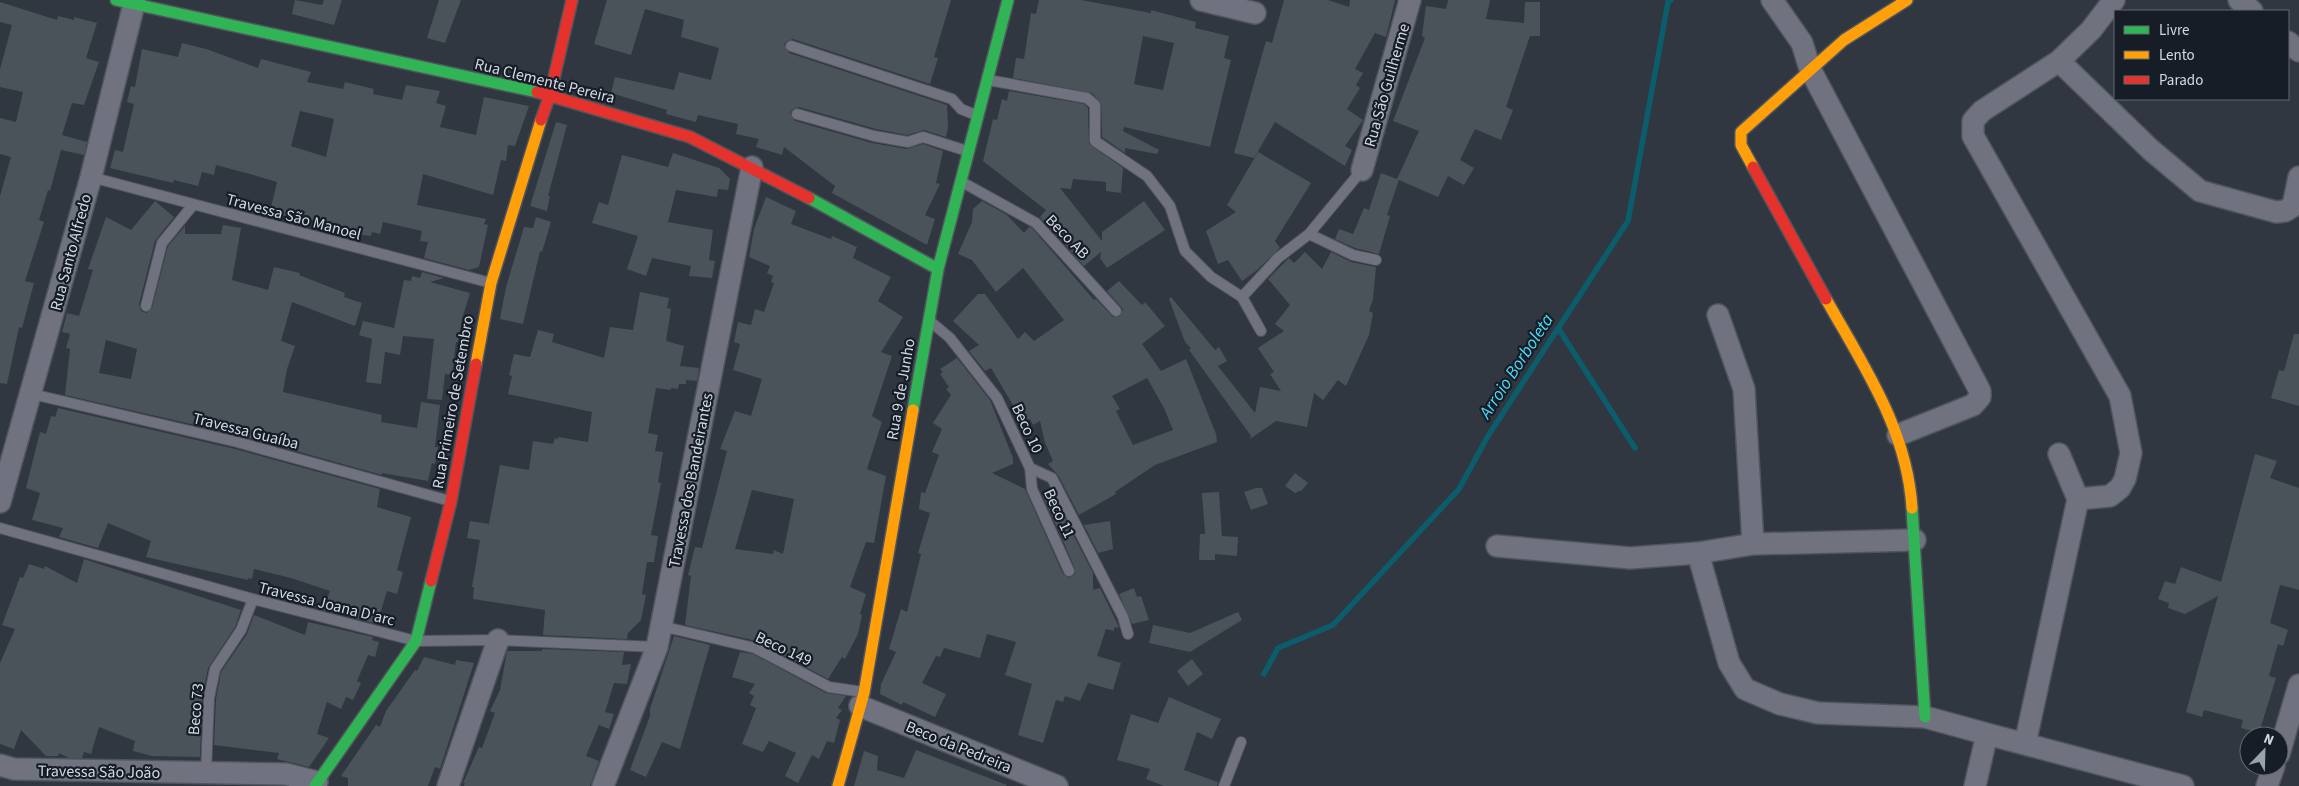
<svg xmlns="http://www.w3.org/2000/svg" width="2299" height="786" font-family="'Source Sans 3',sans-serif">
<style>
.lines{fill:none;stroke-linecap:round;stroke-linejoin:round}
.stream{stroke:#0b5d6c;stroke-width:5.5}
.building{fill:#4a525a;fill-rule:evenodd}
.lane-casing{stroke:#4f555d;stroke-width:12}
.street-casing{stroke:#4f555d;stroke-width:24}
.fast-casing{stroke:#4f555d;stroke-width:14}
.slow-casing{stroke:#4f555d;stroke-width:14}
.jam-casing{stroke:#4f555d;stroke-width:14}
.lane{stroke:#71727f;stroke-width:10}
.street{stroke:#71727f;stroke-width:21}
.fast{stroke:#30b455;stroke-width:11}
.slow{stroke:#ff9f0a;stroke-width:11}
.jam{stroke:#e5322d;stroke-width:11}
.labels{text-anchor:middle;stroke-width:4.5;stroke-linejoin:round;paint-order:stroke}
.street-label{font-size:16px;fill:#d2dae7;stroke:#171d26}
.water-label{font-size:18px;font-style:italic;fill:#4adefa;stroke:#171d26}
</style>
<rect width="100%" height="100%" fill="#303741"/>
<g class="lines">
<!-- stream -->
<path class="stream" d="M1558 328 1635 448
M1264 674 1278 648 1333 625 1459 489 1488 436 1628 221 1668 2 1671 0"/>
</g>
<!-- building -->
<path class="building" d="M295 0 322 5 324 0H342L334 25 292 14Z
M439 0H461L445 43 427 38Z
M607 0H951L934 57 938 58 930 84 793 39 787 41 784 44 789 53 947 105 948 128 946 137 924 130 907 135 876 129 799 107 793 109 790 113 795 121 872 143 907 149 923 144 943 151 936 183 940 184 925 215 935 219 927 245 832 193 835 186 784 147 782 155 756 147 759 139 736 134 738 124 698 115 696 122 666 114 667 110 611 93 615 77 674 90 679 72 711 80 719 48 681 37 684 20 645 9 631 55 594 44Z
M1039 0H1081L1151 13V10L1196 22 1195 28 1229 36 1224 58 1231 60 1210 147 1124 127 1123 131 1159 150 1157 154 1125 148V153L1102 137 1101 103 1092 93 1013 78 1016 58 1024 59 1031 13 1036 14ZM1143 36 1174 43 1163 90 1134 84Z
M1284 0H1328L1349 7 1350 0H1395L1386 37 1375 33 1355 69 1363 73 1356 85 1360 88 1347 109 1363 120 1345 146 1352 150 1345 166 1275 122 1254 158 1234 153 1266 41 1272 43Z
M1448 0H1490L1486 19 1524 23 1525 2H1540V36H1530L1506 107 1513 110 1501 140 1475 129 1460 160 1474 168 1464 185 1448 176 1438 197 1399 180 1387 215 1390 216 1379 254 1355 248 1335 239 1339 229 1353 234 1364 208 1369 210 1381 173 1397 179 1419 131 1393 121 1425 38 1422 36 1426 6 1446 9Z
M0 2 57 20 58 16 74 20V17L97 23 86 58 99 62 84 105 72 103 62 135 87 142 84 155 61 150 50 191 48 190 39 220 44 222 25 281 34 283 22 328 19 327 7 384 0 383V196L11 157 0 154V118L16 122 23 92 0 87V69L12 25 0 22Z
M182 43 206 49 258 68 261 59 311 72 307 82 343 89 345 82 374 89 373 94 402 100 406 85 440 91 436 103 446 106 440 127 476 135 484 97 529 106 515 146 508 145 506 161 501 160 493 195 423 174 417 205 486 219 484 224 488 225 479 267 469 270 424 258 428 242 420 241 422 231 383 222 380 234 372 232 371 236 347 233 348 228 299 217V220L270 212 277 182 250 174 216 165 214 175 202 172 198 186 174 180 173 183 110 168 115 150 123 152 134 104 127 102 131 86 135 87 142 49 178 57ZM300 111 334 119 326 157 291 146Z
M1009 91 1084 104 1088 108 1089 144 1123 168 1121 193 1106 191V182L1073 179 1071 189 1060 188 1102 241V232L1144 201 1165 230 1107 268 1100 258 1101 252 1084 266 1040 217 1046 210 983 161 993 119 997 120 1002 99 1007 101Z
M556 122 567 125 548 196H550L547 211 530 206Z
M1258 152 1311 183 1275 241 1280 248 1256 271 1242 281 1228 260 1218 264 1206 231 1236 212 1227 205Z
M673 153 719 168 730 179 728 190 718 189 717 197 676 190 668 222 713 230 709 260 715 261 712 278 689 276 691 266 652 258 646 276 627 269 638 236 592 223 599 202 608 205 622 155 668 167Z
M766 197 796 211 791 224 831 239 832 236 857 247 853 258 891 277 878 301 903 317 881 352 892 356 872 416 882 422 867 469 886 476 874 543 866 542 850 587 866 594 860 614 862 615 858 634 845 659 842 657 828 679 757 641 685 625 691 576 688 575 695 547 702 548 727 451 720 449 735 411 751 416 762 379 733 370 740 344 734 342 738 322 751 325 755 309 764 312 774 283 771 282 773 276 767 273 770 266 749 257 754 229ZM752 490 794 499 783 554 774 550 773 554 735 549Z
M155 201 174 217 155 241 139 304 141 311 147 313 152 308 168 246 185 226V234H221L223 225 241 228 232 280 268 290 274 267 300 273 299 275 345 293 344 297 362 303 355 326 292 302 281 341 295 346 287 369 283 392 382 415 381 422 417 428 421 402 440 405 435 447H438L435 464 432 463 428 481 382 473V475L239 435 65 395 70 349 66 348 70 334 62 332 67 313 79 316 93 270 88 269 106 217 131 230ZM106 340 137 349 131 379 99 373Z
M982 201 1007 215 1024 233 1029 227 1032 228 1094 300 1096 299 1113 317 1120 316 1123 309 1107 291 1119 281 1142 305 1145 302 1165 326 1142 344 1161 371 1186 359 1216 434 1217 442 1155 465 1115 492 1116 494 1079 515 1058 475 1048 464 1053 461 1045 443 1040 421 1033 425 1030 419 1023 422 991 368 985 371 969 351 979 345 953 321 978 294H985L1018 339 1025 332 1034 341 1064 320 1023 268 996 292 972 260 958 254 972 222 973 209ZM1147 378 1164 408 1173 430 1133 445 1116 411 1120 409 1112 396Z
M536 217 551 222 542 252 540 251 523 324 500 319 506 287 524 227 533 228Z
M1305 252 1322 269 1331 252 1351 262 1376 267 1373 299 1369 311 1373 313 1369 335 1346 386 1338 380 1323 400 1314 393 1307 427 1276 421 1250 439 1251 436 1189 350 1191 348 1185 342 1169 299 1171 297 1215 350 1219 347 1227 361 1218 366 1255 413 1260 387 1281 391 1270 374 1274 372 1258 348 1284 331 1275 324 1290 305 1268 279 1289 258 1294 263Z
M422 272 444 278 430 282 470 293 462 319 458 342H456L452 375 445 374 442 400 427 399 434 339 403 336 400 355 385 352 381 384 366 382 372 339 359 335 363 321 394 328 404 280 411 281 412 276 420 278Z
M640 292 669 298 667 308 671 309 666 341 684 346 680 366 699 368 697 381 686 380V384H679L678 389 671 388V390L656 388 648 433 658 435 655 451 663 452 658 482 661 483 651 535 658 536 654 562H647L642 594 646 595 641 620 628 633 627 639 543 635 545 610 473 599 474 587H472L480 540 467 538 470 521 489 524 500 465 529 470 533 441 553 444 555 438 558 439V437L588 442 592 412 508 394 512 376 509 375 514 354 530 357 538 330 554 334 552 342 604 358 610 327 633 330Z
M2294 334H2299V406L2271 398 2279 370 2284 371Z
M957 358 990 400 1013 458V464L992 473 1025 489 1063 574 1069 578 1074 575 1075 569 1058 529 1069 527 1093 573V590L1100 588 1119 627 1114 628V631L1106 629 1097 656 1121 663 1113 690 1088 683 1080 701 1065 696 1063 702 1056 700 1043 743 1018 735 1032 684 1005 675 1016 642 987 634 980 658 944 648 940 657 936 656 922 683 946 694 935 717 903 702 902 705 880 694 881 684 896 652 889 649 901 609 907 612 921 554 918 553 930 513 919 509 921 492 925 493 939 455 932 452 942 429 933 423 951 395 946 389 949 387 940 374 943 372 940 369Z
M58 408 235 449 380 489 377 507 411 517 397 570 403 572 397 594 387 591 377 624 323 610 330 591 291 578 254 569 252 579 248 578V580L146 557 151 541 108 523 98 548 59 537 63 528 32 520 40 493 26 488 40 432 46 434 51 416 55 417Z
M2255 454 2277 461 2270 478 2299 488V590L2280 585 2270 623 2288 630 2283 646 2278 644 2269 676 2276 678 2259 733 2241 728 2243 720 2204 710 2202 717 2186 712 2218 596 2185 614 2168 608 2169 603 2158 599 2165 581 2175 584 2181 567 2221 582Z
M1295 473 1308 483 1302 490 1295 493 1285 486Z
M1256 488H1262L1268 504 1251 510 1244 492Z
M1051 490 1067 522 1057 527 1042 495Z
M1219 492 1222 536 1238 537 1237 556 1215 554V560H1199L1200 534H1205L1202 493Z
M1110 521 1113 549 1098 553 1084 525Z
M84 559 241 610 235 627 208 668 202 698 200 757 152 756 133 751 135 741 99 727 91 754 84 752 82 758H69L59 753 58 756H46L21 730 14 749 0 744V663L15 629 2 625 20 577 23 578 29 564 44 569 45 566 77 583Z
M1134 588 1137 597 1141 596 1149 620 1132 624 1119 594Z
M1238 612 1242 620 1190 652 1149 643 1153 625 1190 633Z
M254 615 305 635 308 622 373 637 372 640 379 642 375 657 368 655 357 681 361 683 353 700 346 697 341 709 327 702 317 734 329 738 309 767 277 759 279 753 214 745 216 699 221 672 247 634Z
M674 636 710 645 680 749 662 742 646 777 630 770 650 716V709Z
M542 649 624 652 622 665 631 664 627 684 614 683 605 712 614 714 609 729 599 725 586 756 599 761 590 786H464L465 783H463L479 747 482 748 495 713 490 711 500 690 507 651H542Z
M740 652 753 654 826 693 846 696 838 708 842 710 836 718 840 720 834 743 827 741 819 759 812 755 798 783 785 776 796 753 769 741 763 752 742 744 756 708 750 705 754 696 749 693 755 684 732 677Z
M424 657 455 665 456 660 474 663 440 769 435 767 428 786H348V778L341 776 376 725 380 727 386 711 415 670 417 671Z
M1192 659 1203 674 1188 686 1177 671Z
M1169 697 1221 719 1212 739 1197 732 1184 770 1218 782 1217 786H1164L1146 779 1150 769 1117 760 1131 714 1158 723Z
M916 750 1007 785 1006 786H854L864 751 878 756 877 770 904 778Z"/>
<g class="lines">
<defs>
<path id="lane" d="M791 46 952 99 961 109 976 115
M988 80 1087 98 1095 105V141L1147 176 1170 206 1185 251 1211 277 1242 297
M797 114 874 136 908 142 923 137 967 151
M91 177 491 283
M962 182 1036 223 1116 311
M1309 234 1353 255 1376 260
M146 306 162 243 193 205
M931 322 950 338 997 398 1030 468 1052 478 1123 617 1128 634
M1261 331 1242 297 1278 258 1309 234 1362 170
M32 394 237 442 450 501
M1030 468 1032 489 1069 571
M0 528 253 599 416 641 498 640 657 647
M661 626 755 648 829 687 863 692
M206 773 209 698 215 669 241 630 253 599
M1224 786 1241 742"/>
<path id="street" d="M1201 0 1255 13
M1772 0 1802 43 1810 69 1980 391V397L1973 405 1898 435
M2239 0 2252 11
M2288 42 2299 51
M2059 61 2151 150 2200 191 2276 212 2285 211 2293 206 2299 177
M1362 170 1410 0
M1718 315 1744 389 1753 544
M2078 499 2110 496 2120 488 2125 479 2131 453 2120 396 1973 136V121L1982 111 2059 61 2091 30 2114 0
M0 502 91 177 135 0
M1497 546 1630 558 1698 553 1753 544 1915 540
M1698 553 1729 663 1745 689 1780 704 1818 713 1925 717 1987 734
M860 706 1057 786
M2025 744 2078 499 2059 454
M2279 754 2299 685
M0 765 14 769 286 774 317 782
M448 786 498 640
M603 786 657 647 752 167
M1975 786 1987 734 2183 786
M2267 786 2274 766"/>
<path id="fast" d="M116 0 537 92
M809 198 938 269
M913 410 938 269 1008 0
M1912 508 1925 717
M315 786 416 641 431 581"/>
<path id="slow" d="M1753 167 1741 145V132L1844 40 1907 0
M1826 299C1864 367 1907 429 1912 508
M476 364 491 283 541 120
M838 786 864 693 913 410"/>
<path id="jam" d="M537 92 690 137 809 198
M541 120 550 95 572 0
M1753 167 1826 299
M431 581 451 501 476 364"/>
</defs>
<!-- lane casing -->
<use href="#lane" class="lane-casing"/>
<!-- street casing -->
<use href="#street" class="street-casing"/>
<!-- fast casing -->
<use href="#fast" class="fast-casing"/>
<!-- slow casing -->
<use href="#slow" class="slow-casing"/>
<!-- jam casing -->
<use href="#jam" class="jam-casing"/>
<!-- lane -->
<use href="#lane" class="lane"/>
<!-- street -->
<use href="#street" class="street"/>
<!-- fast -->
<use href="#fast" class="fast"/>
<!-- slow -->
<use href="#slow" class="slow"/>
<!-- jam -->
<use href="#jam" class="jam"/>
</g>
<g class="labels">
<!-- street labels -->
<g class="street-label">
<text transform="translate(545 80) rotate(14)" y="6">Rua Clemente Pereira</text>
<text transform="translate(1386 85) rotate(-74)" y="6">Rua São Guilherme</text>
<text transform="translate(294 216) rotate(15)" y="6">Travessa São Manoel</text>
<text transform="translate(1068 236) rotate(46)" y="6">Beco AB</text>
<text transform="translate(70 252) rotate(-75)" y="6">Rua Santo Alfredo</text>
<text transform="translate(900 389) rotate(-80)" y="6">Rua 9 de Junho</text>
<text transform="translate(452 402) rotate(-80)" y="6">Rua Primeiro de Setembro</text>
<text transform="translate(1028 428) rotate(65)" y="6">Beco 10</text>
<text transform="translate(246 430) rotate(14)" y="6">Travessa Guaíba</text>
<text transform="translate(690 480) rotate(-79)" y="6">Travessa dos Bandeirantes</text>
<text transform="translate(1060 513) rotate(65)" y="6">Beco 11</text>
<text transform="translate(327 603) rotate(14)" y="6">Travessa Joana D'arc</text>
<text transform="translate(784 648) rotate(25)" y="6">Beco 149</text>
<text transform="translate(195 709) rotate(-85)" y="6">Beco 73</text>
<text transform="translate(959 746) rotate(22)" y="6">Beco da Pedreira</text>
<text transform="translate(99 771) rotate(1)" y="6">Travessa São João</text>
</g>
<!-- water labels -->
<g class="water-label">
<text transform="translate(1516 366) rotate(-57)" y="6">Arroio Borboleta</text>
</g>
</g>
<!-- legend -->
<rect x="2114" y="10" width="175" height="90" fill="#171d26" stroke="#626973"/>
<rect x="2124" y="26" width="25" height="8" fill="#30b455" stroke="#626973"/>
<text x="2159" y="35" font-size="15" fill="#d2dae7">Livre</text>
<rect x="2124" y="51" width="25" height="8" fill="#ff9f0a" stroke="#626973"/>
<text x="2159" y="60" font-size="15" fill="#d2dae7">Lento</text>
<rect x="2124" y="76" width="25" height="8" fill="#e5322d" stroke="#626973"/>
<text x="2159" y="85" font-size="15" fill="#d2dae7">Parado</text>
<!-- north arrow -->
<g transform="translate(2264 751) rotate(23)"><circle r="24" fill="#171d26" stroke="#626973"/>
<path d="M0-4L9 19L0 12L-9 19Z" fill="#99a1ad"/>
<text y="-8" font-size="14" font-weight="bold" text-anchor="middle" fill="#d2dae7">N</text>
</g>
</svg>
